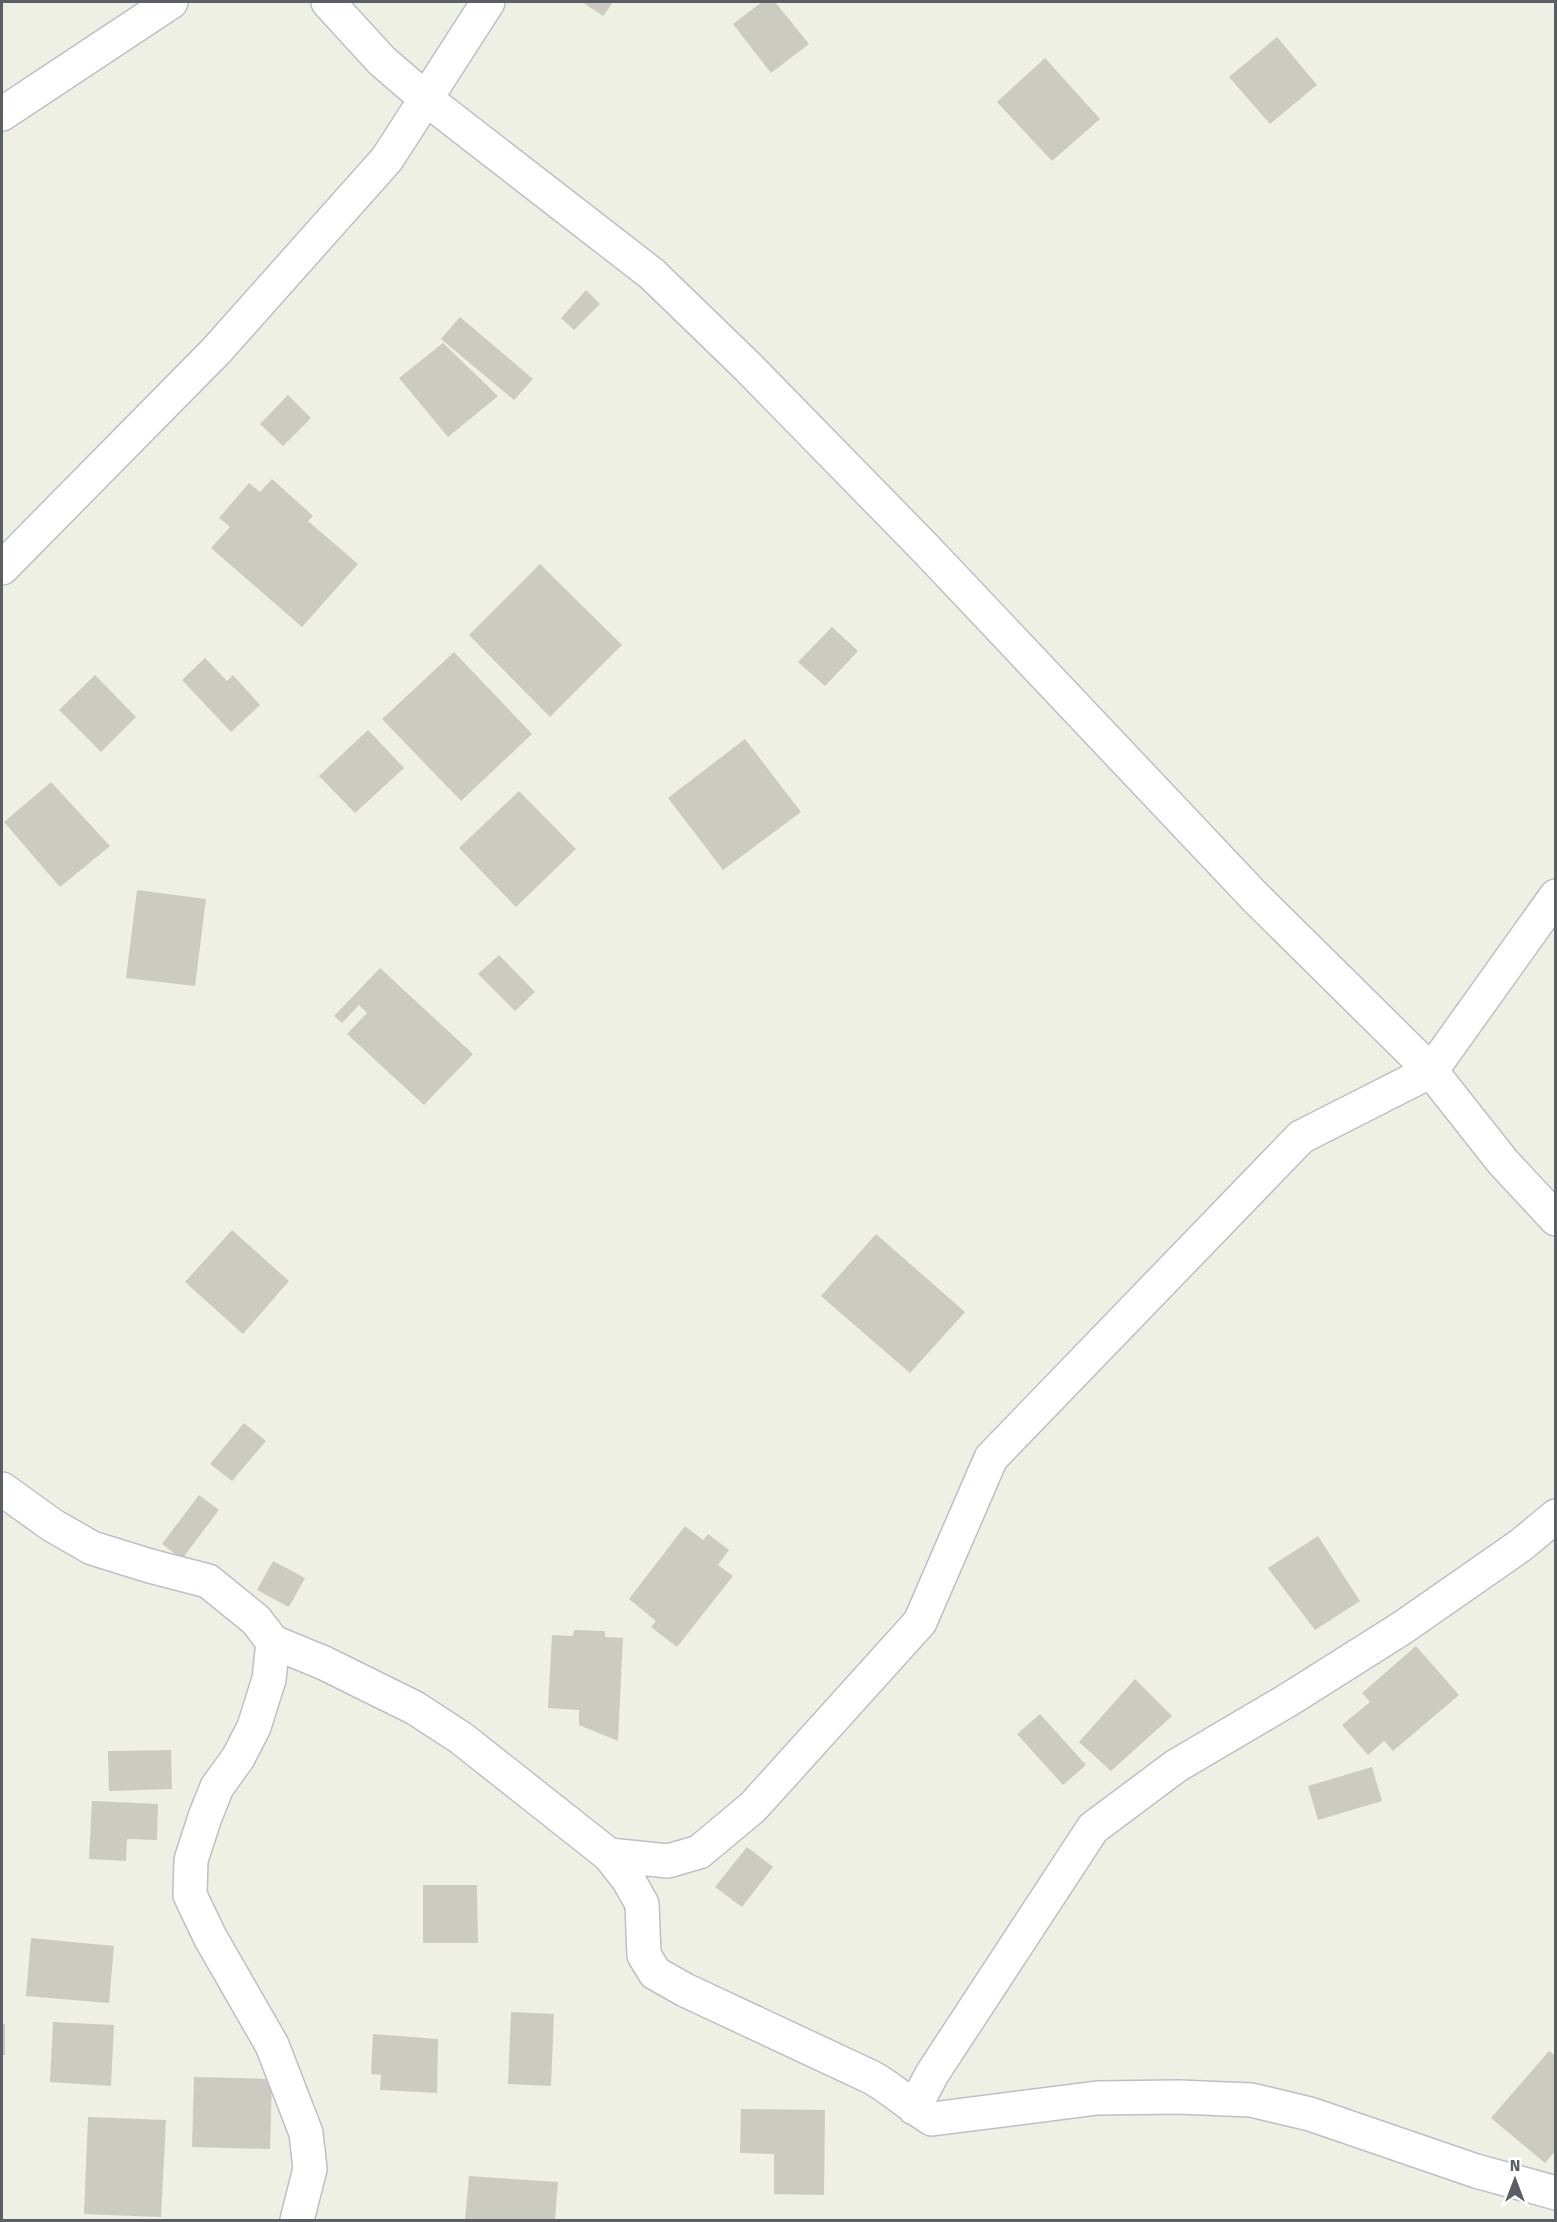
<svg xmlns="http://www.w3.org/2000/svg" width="1557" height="2222" font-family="'Fira Sans',sans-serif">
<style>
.building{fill:#cbcbc1}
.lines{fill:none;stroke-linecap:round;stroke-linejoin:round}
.minor-casing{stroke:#bebfc6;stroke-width:36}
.minor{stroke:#fff;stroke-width:33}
</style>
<rect width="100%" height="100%" fill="#eff0e4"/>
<!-- building -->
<path class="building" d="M582 2H613L603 16Z
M762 2H775L809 44 771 73 733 24Z
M1277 37 1317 85 1270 124 1229 77Z
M1045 58 1100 119 1052 161 997 102Z
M586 290 600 304 574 330 561 318Z
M460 317 533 379 514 400 441 339Z
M443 343 498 396 448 437 399 378Z
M288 395 311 418 283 446 260 424Z
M272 479 313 516 308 521 358 564 302 627 211 548 230 527 219 518 249 483 260 492Z
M540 564 622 645 550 717 469 635Z
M832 627 858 651 825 686 798 662Z
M454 652 532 734 461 801 382 719Z
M205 658 227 681 233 675 260 705 231 732 182 680Z
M95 675 136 717 101 752 59 710Z
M368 730 404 768 355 813 319 776Z
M745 739 801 812 723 870 668 798Z
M51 782 110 846 60 887 4 822Z
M519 791 576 849 516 907 459 848Z
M137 890 206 899 195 986 126 978Z
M499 955 535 992 515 1011 478 974Z
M380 968 473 1054 424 1105 347 1034 367 1013 359 1005 342 1023 334 1016Z
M232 1230 289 1281 243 1334 185 1282Z
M876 1234 965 1312 910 1373 821 1296Z
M244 1423 266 1441 232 1481 210 1464Z
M199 1495 219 1510 182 1559 162 1544Z
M685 1526 703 1540 708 1534 729 1550 718 1565 733 1576 677 1647 651 1627 656 1621 629 1599Z
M1318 1536 1360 1601 1315 1630 1268 1568Z
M273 1561 305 1578 289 1607 257 1590Z
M574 1630 605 1631V1637L623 1638 618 1741 579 1725V1710L548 1708 552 1635 573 1636Z
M1416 1646 1459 1695 1393 1751 1384 1741 1368 1755 1342 1725 1370 1702 1362 1693Z
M1135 1679 1172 1716 1111 1771 1079 1742Z
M1040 1714 1086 1765 1063 1785 1017 1734Z
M171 1750 172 1789 109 1791 108 1751Z
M1372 1767 1382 1801 1318 1820 1308 1786Z
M92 1801 158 1804 157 1840 127 1839 126 1861 89 1859Z
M747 1847 773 1867 742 1907 715 1887Z
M423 1885H477L478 1943H423Z
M31 1938 114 1946 109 2003 26 1996Z
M511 2012 554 2014 551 2086 508 2084Z
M53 2022 114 2025 111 2086 50 2082Z
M2 2024H5V2055H2Z
M373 2034 438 2039 437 2093 380 2090 381 2075 371 2074Z
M1549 2051 1556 2056V2150L1545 2163 1491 2118Z
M194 2077 272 2079 270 2149 192 2147Z
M741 2109 825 2110 824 2195 774 2194V2154L740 2153Z
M88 2117 166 2120 161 2217 84 2214Z
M469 2176 558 2182 555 2220H465Z"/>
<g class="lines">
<defs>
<path id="minor" d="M328 2 382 61 425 98 652 274 747 366 925 548 1255 897 1431 1071 1503 1162 1556 1219
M2 114 171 2
M2 568 216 351 387 159 488 2
M2 1489 52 1525 92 1548 150 1566 208 1581 256 1620 273 1642 269 1679 254 1727 238 1758 217 1787 205 1817 191 1860 190 1895 210 1937 272 2045 306 2133 310 2169 297 2220
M273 1642 324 1663 415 1708 461 1738 609 1855 628 1879 642 1904 644 1955 655 1973 685 1990 871 2077C893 2089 910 2106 932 2119L1097 2098 1179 2097 1251 2100 1310 2114 1476 2171 1556 2193
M609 1855 668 1861 699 1852 753 1807 920 1622 991 1458 1301 1137 1431 1071 1556 896
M914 2108 932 2074 1093 1828 1176 1766 1288 1700 1402 1628 1521 1545 1556 1516"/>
</defs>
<!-- minor casing -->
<use href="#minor" class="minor-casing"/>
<!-- minor -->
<use href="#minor" class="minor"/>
</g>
<!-- border -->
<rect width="1557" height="2222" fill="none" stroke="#5c5e66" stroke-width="6"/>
<!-- north arrow -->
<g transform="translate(1515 2180)" stroke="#ffffff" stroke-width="4.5" paint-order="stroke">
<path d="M0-4.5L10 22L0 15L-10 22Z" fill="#5c5e66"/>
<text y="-9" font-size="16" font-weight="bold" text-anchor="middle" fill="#5c5e66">N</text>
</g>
</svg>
